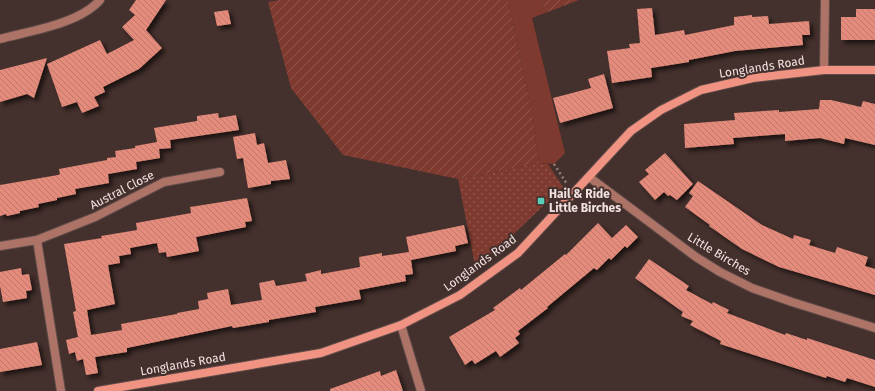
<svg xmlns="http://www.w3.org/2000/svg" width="875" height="391" font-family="'Fira Sans',sans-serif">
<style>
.grass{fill:url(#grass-dots)}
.park{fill:#7f3a2f}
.garden{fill:url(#garden-furrows)}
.building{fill:url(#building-back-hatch);filter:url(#shadow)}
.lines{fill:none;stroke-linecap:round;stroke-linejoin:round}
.street-casing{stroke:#604c49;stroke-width:10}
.secondary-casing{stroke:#604c49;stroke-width:10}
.path{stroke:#93817e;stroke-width:2.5;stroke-dasharray:2 3;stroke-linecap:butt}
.street{stroke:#ae7367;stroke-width:8}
.secondary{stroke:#f19382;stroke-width:8}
.poi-dot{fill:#5bcebb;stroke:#44302c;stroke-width:1.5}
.labels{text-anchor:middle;stroke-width:4;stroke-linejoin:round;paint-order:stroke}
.street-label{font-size:12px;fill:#f0e2e0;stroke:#44302c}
.poi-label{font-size:12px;font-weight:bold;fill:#f0e2e0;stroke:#44302c;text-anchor:start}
</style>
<defs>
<pattern id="grass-dots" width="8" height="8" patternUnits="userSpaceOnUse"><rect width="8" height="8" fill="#7f3a2f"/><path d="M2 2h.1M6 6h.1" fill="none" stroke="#91564d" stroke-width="1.8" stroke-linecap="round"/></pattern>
<pattern id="garden-furrows" width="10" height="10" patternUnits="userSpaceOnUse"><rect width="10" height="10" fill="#7f3a2f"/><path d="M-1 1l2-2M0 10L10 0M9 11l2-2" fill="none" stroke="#91564d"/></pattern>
<pattern id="building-back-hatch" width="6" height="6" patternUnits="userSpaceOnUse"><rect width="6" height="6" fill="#e48b7b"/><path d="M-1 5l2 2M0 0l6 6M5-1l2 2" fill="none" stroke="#bd796d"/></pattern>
<filter id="shadow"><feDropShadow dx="3.5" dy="3.5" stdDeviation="2" flood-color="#0009"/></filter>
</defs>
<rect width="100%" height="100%" fill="#44302c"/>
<!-- grass -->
<path class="grass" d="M539 163 548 164 563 187 497 250 475 265 458 179Z"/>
<!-- park -->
<path class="park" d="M508 0H542L545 13 532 18 565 153 554 164 539 163 536 146 533 117Z"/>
<!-- garden -->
<path class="garden" d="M279 0H508L533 117 536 146 539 163 458 179 343 155 291 88 268 2Z
M542 0H579L545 13Z"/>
<!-- building -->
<path class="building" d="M136 0H166L146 30 162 48 139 69 103 87 105 92 94 97 99 106 82 113 77 102 62 107 47 64 100 40 107 54 134 40 122 27 135 15 129 10Z
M652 8 655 35 684 30 685 35 734 25V17L752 15V17L768 16 769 24 809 21 810 35H802L803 45 735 51 689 60V62L651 68 652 77 612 83 607 51 630 48 629 44 640 43 637 9Z
M856 9H875V40H841V17H856Z
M228 10 231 24 217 26 214 12Z
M47 58 34 98 27 94 0 102V70Z
M604 74 613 108 560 123 553 98 591 88 588 79Z
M820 100H831L861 107 863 101 875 104V145L845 138 844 144 820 138 785 141V134L733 138 734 144 685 148 684 124 735 120 734 113 779 110V112L819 109Z
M218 113 219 118 236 115 239 130 170 140 171 148 159 149 160 158 136 162 137 169 108 174 109 183 75 189 76 194 57 198V200L38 204 39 207 20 211V213L7 216 6 214 0 216V185L58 175 60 174 59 169 107 160V158L116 157 115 151 135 148V146L157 142 154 128 197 121V116Z
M255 133 257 145 264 143 268 163 286 160 290 179 271 181V184L248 188 243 158 237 159 233 137Z
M665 153 693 184 677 200 670 195 668 196 664 192 655 200 639 182 649 174 645 170Z
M698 181 762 225 793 239 794 235 811 240 809 245 835 253 837 247 868 257 865 266 875 269V295L779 267 742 249 709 226 710 225 685 207 693 196 689 193Z
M247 198 252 221 245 222 246 227 196 237 199 251 167 257 166 252 159 253 157 243 130 248 131 254 119 256 120 263 108 265 115 304 87 310 91 335 122 330 121 324 177 314V313L199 309 198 301 208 299 207 293 228 289 231 305 262 300 259 283 274 280 276 286 307 281 305 274 321 270V274L360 267 359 257 382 253V256L409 252 406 237 464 225 468 243 455 246 456 251 411 260 413 274 405 275 406 281 359 290 361 299 315 307 316 312 269 320V322L233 328 232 326 127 348V352L95 357 98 373 86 375 83 359 77 361 75 352 69 354 66 340 78 337 73 312 76 311 64 244 102 238 101 236 137 230 136 223 191 213 190 207Z
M598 223 612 238 626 225 638 237 627 248 625 246 611 260 609 258 597 270 594 268 547 307 548 308 518 331 520 334 515 338 519 343 511 349 500 357 496 351 475 364 472 360 465 365 449 337 495 310 493 308 520 288 521 290 565 254 566 255Z
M649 259 689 286 686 290 712 304 713 302 729 310 727 313 785 335 786 333 807 340V338L875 360V387L847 378 845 382 827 376 826 378 720 344 721 341 690 325 693 321 681 316 683 312 635 278Z
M21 268 22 275 29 274 32 290 26 291 27 298 3 302 0 286V272Z
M37 342 42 365 0 372V349Z
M396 370 403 391H330V389L380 371 381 376Z"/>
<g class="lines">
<defs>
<path id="street" d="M0 39C30 31 79 24 100 0
M824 70 825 0
M589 177 696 257 720 272 752 288 792 302 875 328
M0 246 37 240
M401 325 421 391
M61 391 37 240 95 217 164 182 220 172"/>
<path id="secondary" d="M98 391 321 353 401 325 460 295 518 253 631 131 661 110 701 90 753 78 824 70H875"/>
</defs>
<!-- street casing -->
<use href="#street" class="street-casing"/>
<!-- secondary casing -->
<use href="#secondary" class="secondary-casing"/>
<!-- path -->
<path class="path" d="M554 164 567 184"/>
<!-- street -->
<use href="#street" class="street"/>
<!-- secondary -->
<use href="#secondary" class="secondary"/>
</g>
<!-- markers -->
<rect class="poi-dot" x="537" y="197" width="8" height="8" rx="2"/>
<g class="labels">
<!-- street labels -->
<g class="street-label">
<text transform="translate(762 67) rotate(-9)" y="4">Longlands Road</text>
<text transform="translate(122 190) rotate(-27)" y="4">Austral Close</text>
<text transform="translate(719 254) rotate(31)" y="4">Little Birches</text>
<text transform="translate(480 263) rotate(-36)" y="4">Longlands Road</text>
<text transform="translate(183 364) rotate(-10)" y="4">Longlands Road</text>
</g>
<!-- poi labels -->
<g class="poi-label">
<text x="549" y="198">Hail &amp; Ride<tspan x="549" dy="14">Little Birches</tspan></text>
</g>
</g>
</svg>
